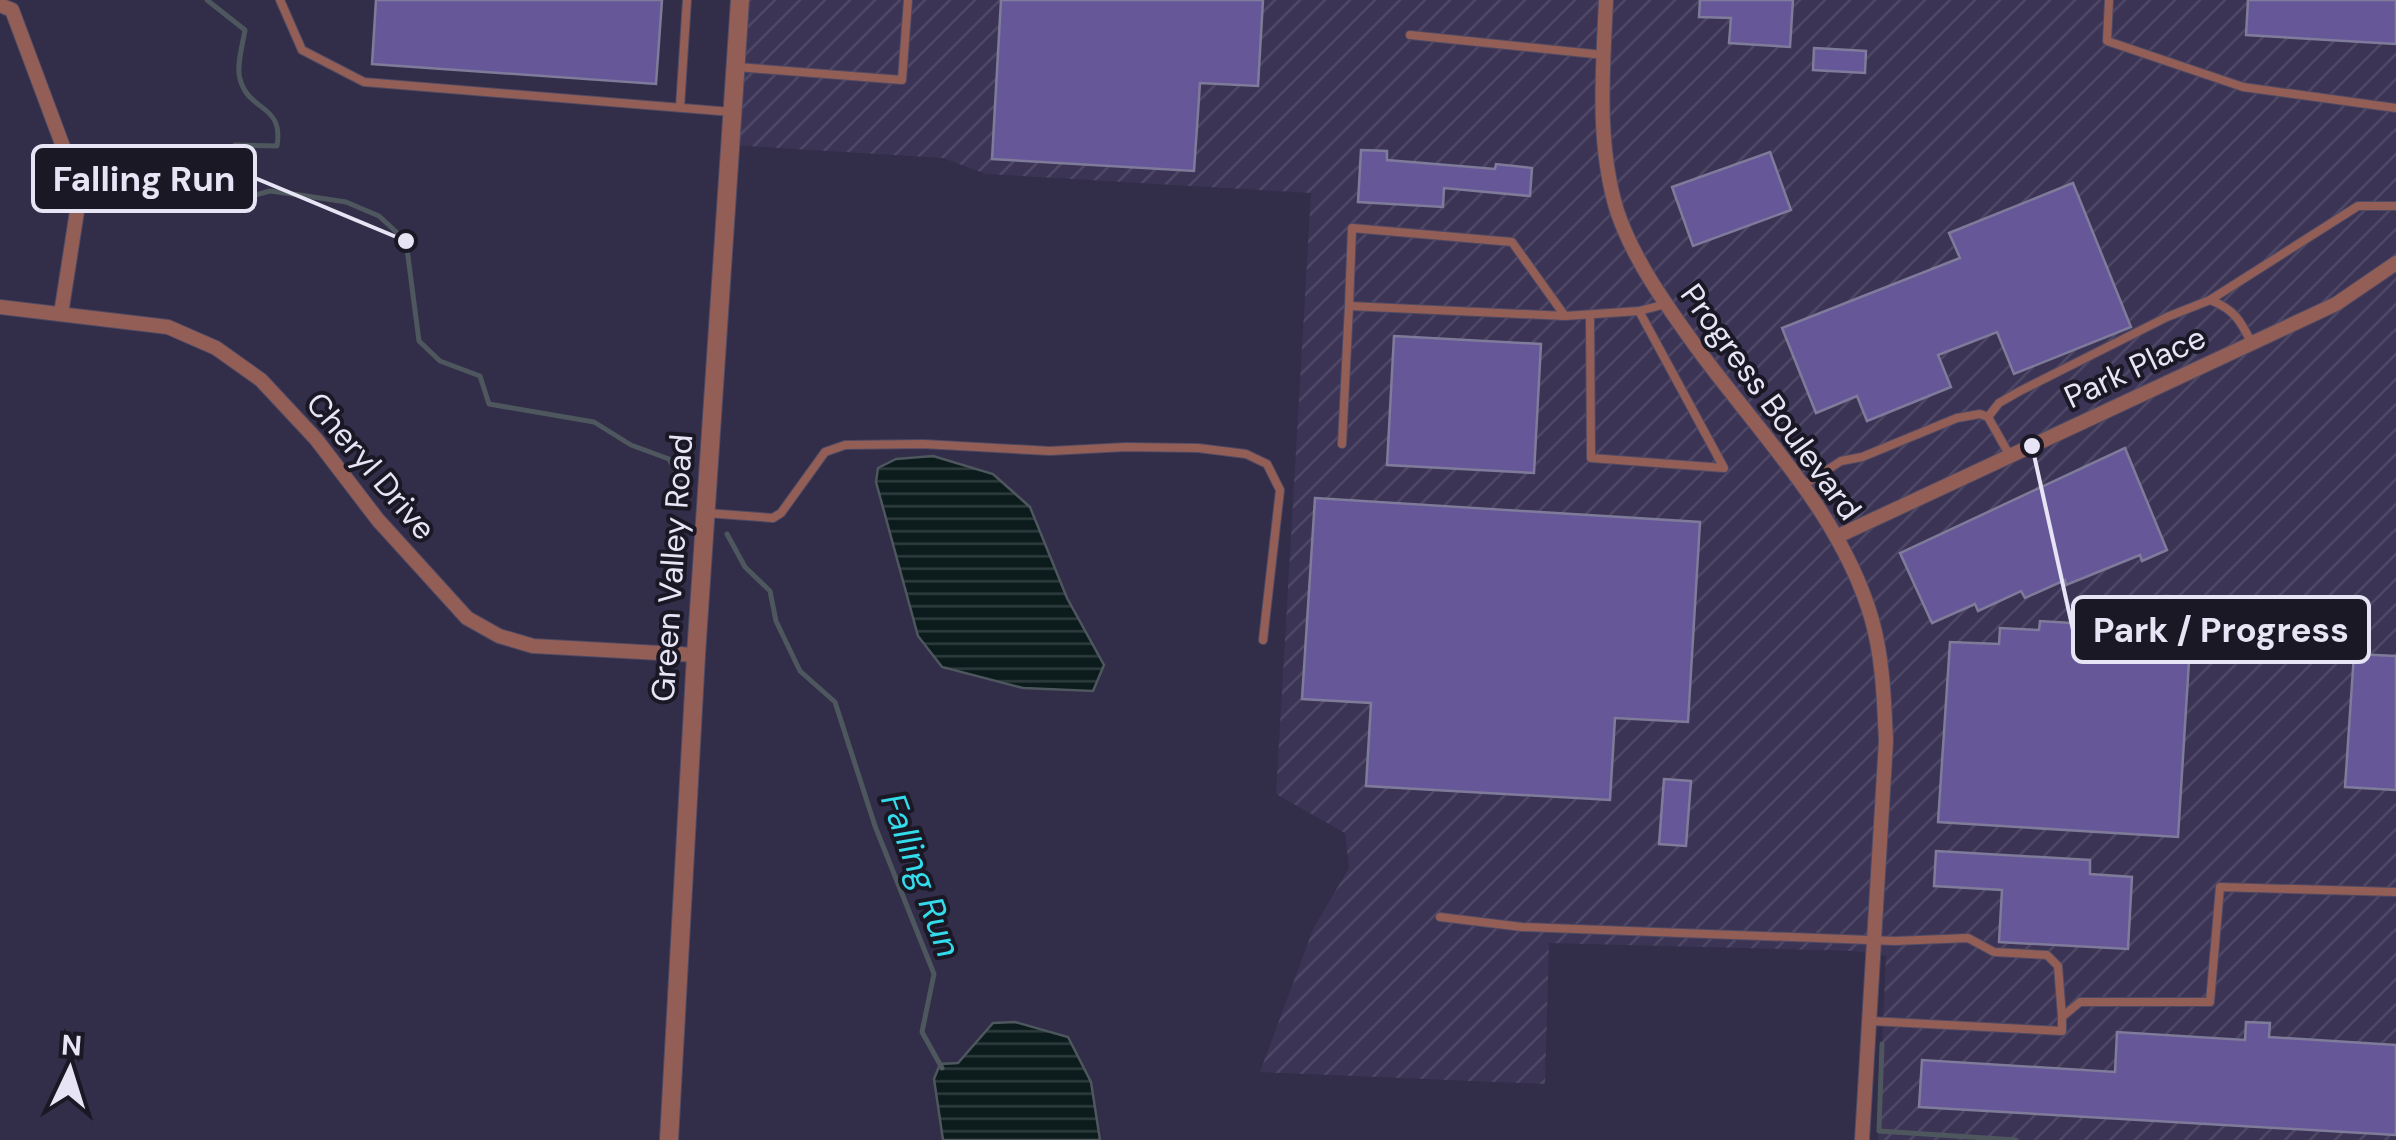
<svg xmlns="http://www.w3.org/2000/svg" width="2396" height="1140" font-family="'DM Sans',sans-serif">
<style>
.industrial{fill:url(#industrial-furrows)}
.water{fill:url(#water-rules);stroke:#4d575d;stroke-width:2.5}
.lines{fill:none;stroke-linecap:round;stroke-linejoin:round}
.stream{stroke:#4d575d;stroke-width:5}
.building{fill:#665898;stroke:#7f7b9a;stroke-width:2.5}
.service-casing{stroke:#4f4a64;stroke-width:10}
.minor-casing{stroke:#4f4a64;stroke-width:16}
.tertiary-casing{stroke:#4f4a64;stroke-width:20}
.service{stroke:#935e56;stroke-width:8}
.minor{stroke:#935e56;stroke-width:14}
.tertiary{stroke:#935e56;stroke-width:18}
.labels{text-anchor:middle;stroke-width:8;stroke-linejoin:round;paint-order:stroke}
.street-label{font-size:32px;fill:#e6e4f5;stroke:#1a1824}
.water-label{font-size:35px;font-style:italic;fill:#33dbeb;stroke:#1a1824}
.leader{fill:none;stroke:#e6e4f5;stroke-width:4}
.callout-dot{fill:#e6e4f5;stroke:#1a1824;stroke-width:4}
.callout{fill:#1a1824;stroke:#e6e4f5;stroke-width:4}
.callout-label{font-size:35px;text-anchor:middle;font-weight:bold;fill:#e6e4f5}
</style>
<defs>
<pattern id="industrial-furrows" width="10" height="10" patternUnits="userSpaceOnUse" patternTransform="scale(2.5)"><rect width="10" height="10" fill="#3b3455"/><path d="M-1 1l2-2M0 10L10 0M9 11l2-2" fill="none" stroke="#4e4866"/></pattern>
<pattern id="water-rules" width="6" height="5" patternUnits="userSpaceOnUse" patternTransform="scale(2.5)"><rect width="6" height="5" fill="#0c1b1c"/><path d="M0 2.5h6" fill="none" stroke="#2f3c3e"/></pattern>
</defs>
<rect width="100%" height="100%" fill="#322d48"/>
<!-- industrial -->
<path class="industrial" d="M740 0H2396V1140H1878L1886 956 1854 951 1549 943 1545 1084 1260 1072 1314 927 1349 868 1345 833 1276 794 1311 193 986 174 943 158 730 145Z"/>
<!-- water -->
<path class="water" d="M933 456 993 474 1030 507 1067 598 1104 665 1093 691 1023 688 942 667 918 636 876 482 878 468 896 459Z
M1015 1022 1068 1037 1091 1082 1100 1140H943L934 1079 940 1064 958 1063 993 1023Z"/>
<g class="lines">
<!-- stream -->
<path class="stream" d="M207 0 245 30C243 43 236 66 240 79 249 113 284 103 277 146L235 145 226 165 234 188 248 197 270 191 300 195 346 202 379 216 406 241 419 341 440 361 480 376 489 404 594 422 631 445 669 459 686 489
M727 534 745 567 770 591 776 621 800 671 835 702 875 826 934 974 922 1032 942 1068
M1882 1044 1879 1131 2016 1140"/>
</g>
<!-- building -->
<path class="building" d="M376 0H662L656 84 372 64Z
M1001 0H1263L1258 86 1200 83 1194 171 992 159Z
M1700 0H1793L1790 47 1729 43 1731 18 1699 17Z
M2248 0H2396V44L2246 35Z
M1814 48 1866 51 1865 73 1813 70Z
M1361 150 1387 151V160L1495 169 1496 164 1532 168 1530 196 1444 188 1443 207 1358 202Z
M1770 152 1791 210 1693 246 1672 187Z
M2073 183 2131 327 2014 374 1997 332 1938 355 1951 387 1867 421 1857 396 1816 413 1782 328 1960 258 1949 233Z
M1394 336 1541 344 1534 473 1387 465Z
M2125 448 2167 550 2142 561 2140 555 2066 585 2065 580 2025 598 2021 591 1978 611 1975 604 1932 623 1900 553Z
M1315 498 1700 522 1688 722 1615 718 1610 800 1366 786 1371 703 1302 699Z
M2165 596 2193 597 2178 837 1938 822 1950 642 1999 644 2000 628 2039 630 2040 621 2071 623V615L2113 617 2115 600 2165 604Z
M2354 654 2396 656V790L2345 787Z
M1664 779 1691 781 1686 846 1659 844Z
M1936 851 2090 860V874L2132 877 2128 949 1999 942 2002 890 1934 886Z
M2246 1022 2270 1023 2269 1037 2396 1045V1135L1919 1107 1922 1060 2115 1072 2117 1032 2245 1040Z"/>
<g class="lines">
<defs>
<path id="service" d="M280 0 302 50 364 82 732 112
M2109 0 2107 41 2243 87 2396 108
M1410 35 1604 55
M737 67 902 80 908 0
M680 107 687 0
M2210 300C2234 309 2241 321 2252 344
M1565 316 1349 306 1352 228 1512 242 1565 316 1639 311 1666 304
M1590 316 1591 458 1724 468 1639 311
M1988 417 1999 403 2020 391 2167 317 2210 300 2358 206H2396
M1988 417 2010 456
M1342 444 1349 306
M1804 485 1841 461 1862 457 1957 418 1980 414 1988 417
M706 513 773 518 781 513 825 452 845 445 923 444 1050 451 1126 447 1198 448 1246 454 1267 464 1280 490 1263 640
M1440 917 1522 927 1895 941 1968 938 1994 952 2047 955 2058 966 2062 1017 2080 1002H2210L2220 887 2396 892
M1870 1021 2062 1031V1017"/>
<path id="minor" d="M1606 0C1603 70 1596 142 1617 211 1634 261 1666 305 1697 348 1760 434 1842 515 1872 620 1883 660 1884 700 1886 741L1862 1140
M0 5 12 10 80 192 61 314
M0 307 168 327 216 348 261 380 316 439 378 520 467 618 499 636 533 646 696 655
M1836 537 2336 304 2396 263"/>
<path id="tertiary" d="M669 1140 696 655 740 0"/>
</defs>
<!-- service casing -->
<use href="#service" class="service-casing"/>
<!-- minor casing -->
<use href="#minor" class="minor-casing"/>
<!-- tertiary casing -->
<use href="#tertiary" class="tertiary-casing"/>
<!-- service -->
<use href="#service" class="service"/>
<!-- minor -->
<use href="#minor" class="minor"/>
<!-- tertiary -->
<use href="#tertiary" class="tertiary"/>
</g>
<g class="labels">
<!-- street labels -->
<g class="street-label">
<text transform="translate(2135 367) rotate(-25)" y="11">Park Place</text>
<text transform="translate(1771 402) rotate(54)" y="11">Progress Boulevard</text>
<text transform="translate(371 466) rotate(50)" y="11">Cheryl Drive</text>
<text transform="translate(672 568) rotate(-86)" y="11">Green Valley Road</text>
</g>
<!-- water labels -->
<g class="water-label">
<text transform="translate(921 875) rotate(70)" y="12">Falling Run</text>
</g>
</g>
<!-- callouts -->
<path class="leader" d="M406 241L255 178M2032 446L2073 630"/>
<g class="callout-dot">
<circle cx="406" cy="241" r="10"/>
<circle cx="2032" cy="446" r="10"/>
</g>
<g class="callout">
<rect x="33" y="146" width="222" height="65" rx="10"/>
<rect x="2073" y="597" width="296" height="65" rx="10"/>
</g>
<g class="callout-label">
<text x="144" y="191">Falling Run</text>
<text x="2221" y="642">Park / Progress</text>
</g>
<!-- north arrow -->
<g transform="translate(70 1070) rotate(4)" stroke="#1a1824" stroke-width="8" paint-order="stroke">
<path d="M0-8L18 38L0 25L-18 38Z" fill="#e6e4f5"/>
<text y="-15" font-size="28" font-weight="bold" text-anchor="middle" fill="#e6e4f5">N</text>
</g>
</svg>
